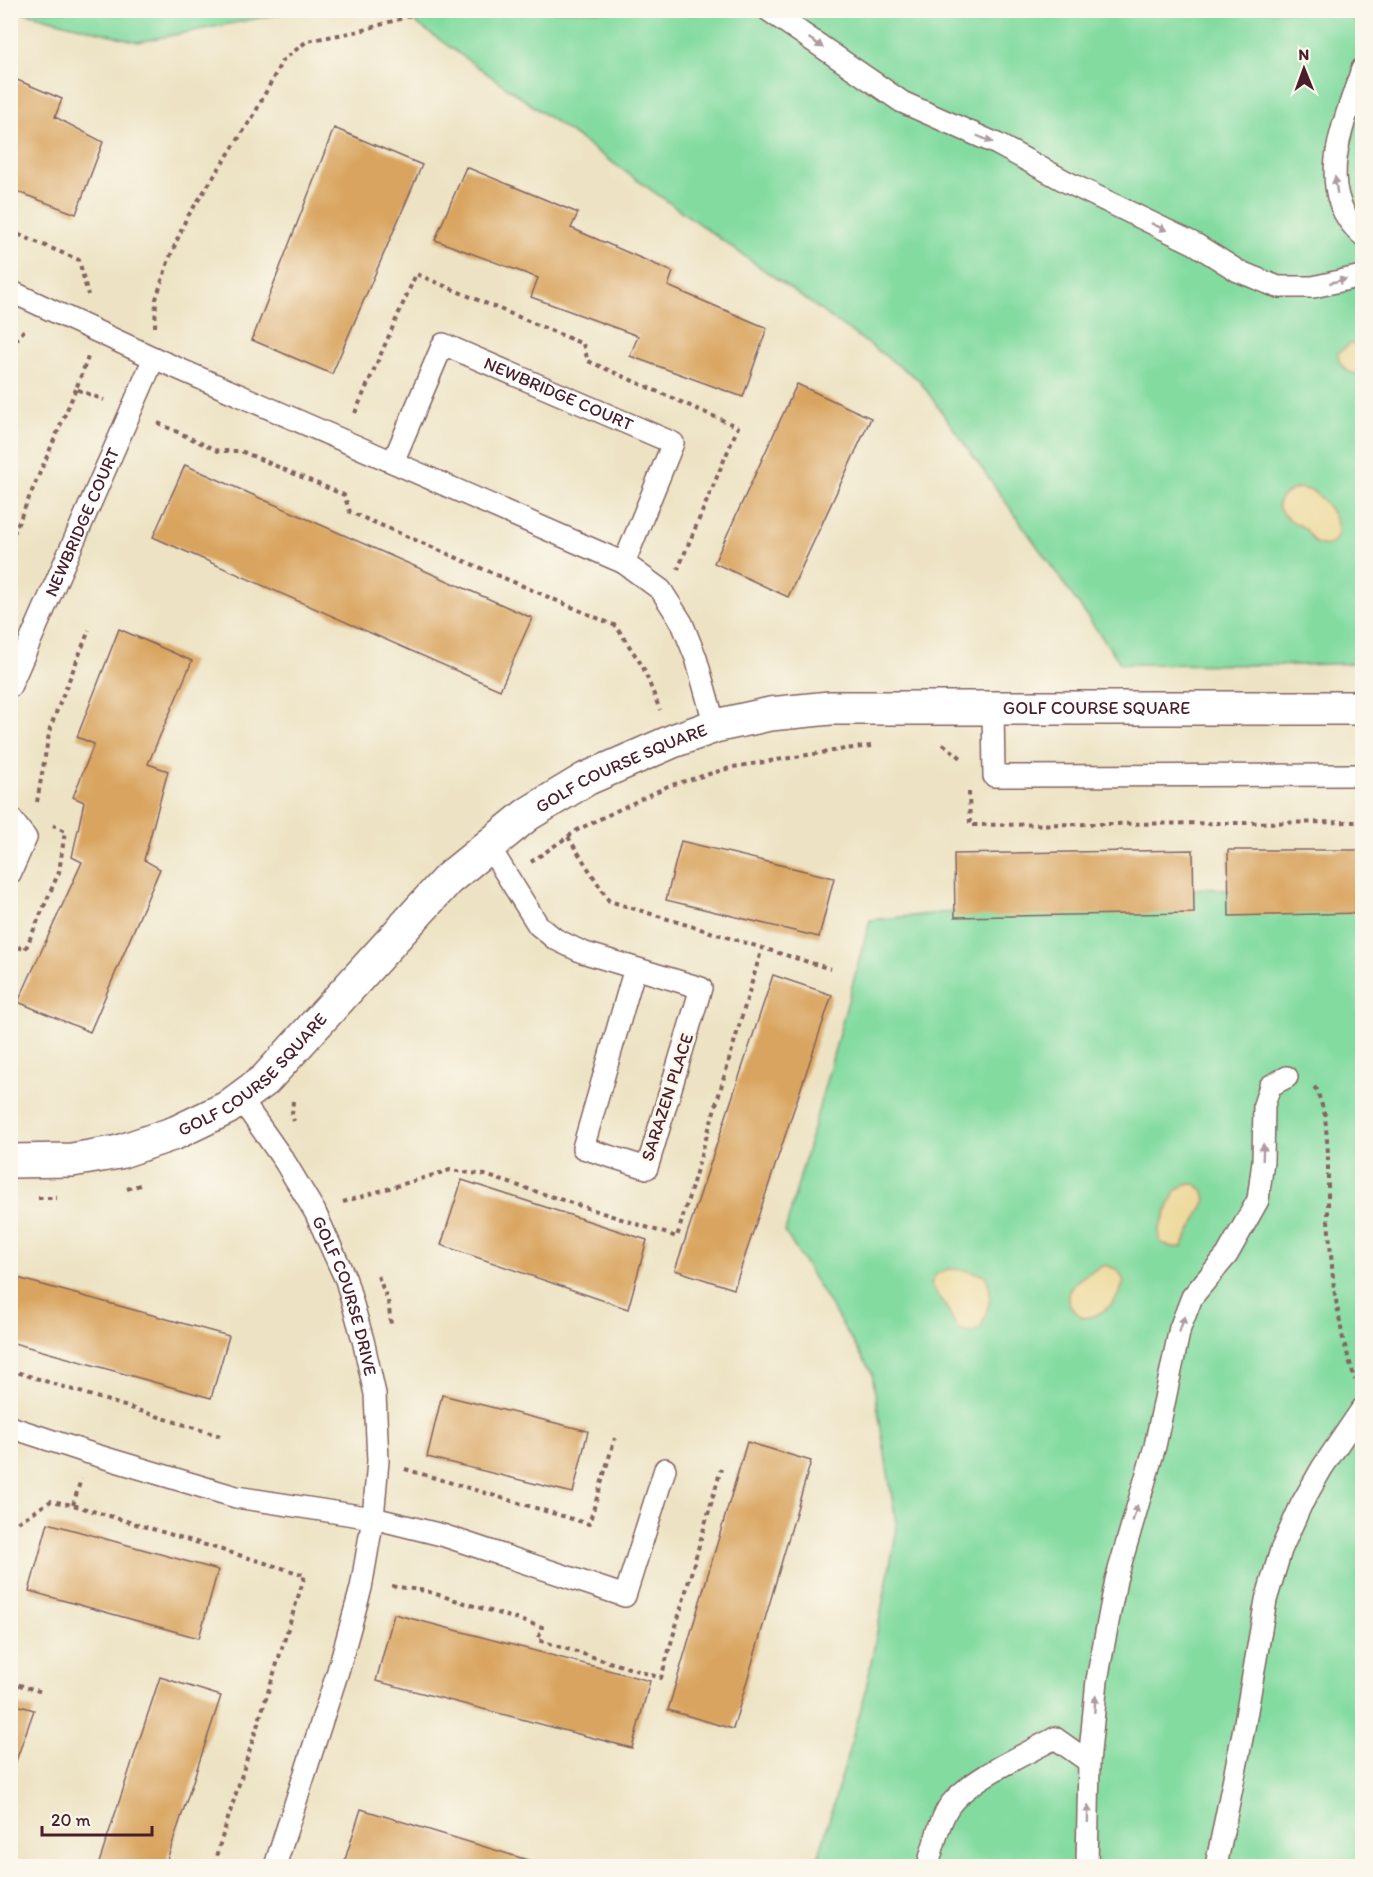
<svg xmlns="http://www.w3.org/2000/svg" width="1373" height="1877" font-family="Itim,sans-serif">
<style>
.green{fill:#83dba0;stroke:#667d66;stroke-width:1.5}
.sand{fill:#eeda9e;stroke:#9c7c64;stroke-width:1.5}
.building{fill:#d9a45e}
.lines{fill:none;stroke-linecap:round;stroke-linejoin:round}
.service-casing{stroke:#836461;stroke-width:24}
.minor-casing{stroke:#836461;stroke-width:36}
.path{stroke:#836461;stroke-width:4;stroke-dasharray:4.5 4.5;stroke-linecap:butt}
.service{stroke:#fff;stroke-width:21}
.minor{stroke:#fff;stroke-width:33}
.oneway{fill:#ae9aa0}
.labels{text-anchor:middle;stroke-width:6;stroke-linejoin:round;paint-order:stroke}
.street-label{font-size:18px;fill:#4a1f2b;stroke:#fbf7ec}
</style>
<rect width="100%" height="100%" fill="#fbf7ec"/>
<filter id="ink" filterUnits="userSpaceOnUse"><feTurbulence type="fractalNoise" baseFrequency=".0167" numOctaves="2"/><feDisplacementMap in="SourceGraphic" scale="12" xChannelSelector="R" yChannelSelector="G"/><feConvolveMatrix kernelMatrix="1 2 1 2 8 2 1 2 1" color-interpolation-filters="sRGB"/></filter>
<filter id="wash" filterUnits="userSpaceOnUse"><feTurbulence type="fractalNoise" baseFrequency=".008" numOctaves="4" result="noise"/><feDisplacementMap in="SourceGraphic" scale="24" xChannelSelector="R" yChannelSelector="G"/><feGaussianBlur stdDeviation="1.35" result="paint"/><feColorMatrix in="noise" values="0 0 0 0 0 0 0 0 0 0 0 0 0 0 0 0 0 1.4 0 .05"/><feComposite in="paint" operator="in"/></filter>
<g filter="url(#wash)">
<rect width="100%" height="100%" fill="#ede3c4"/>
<!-- green -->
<path class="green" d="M18 11H294L138 42Z
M399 11H1362V663L1299 665 1121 664 919 380Z
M1206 888 1362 904V1866H816L865 1694 897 1529 872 1373 785 1232 870 920Z"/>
<!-- sand -->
<path class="sand" d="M1350 344H1362V374C1349 375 1338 367 1338 353Z
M1298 488C1303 489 1307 489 1312 491 1324 498 1347 527 1334 541 1331 545 1325 546 1321 545 1312 544 1311 535 1305 529 1300 525 1294 523 1289 519 1269 506 1280 494 1298 488Z
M1185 1184H1195L1203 1190 1206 1200 1182 1247H1171L1160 1242 1159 1229 1175 1192Z
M1106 1265 1118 1270 1124 1281C1119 1301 1104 1316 1083 1318 1048 1294 1081 1275 1106 1265Z
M948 1269 964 1270 985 1275C995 1295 988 1308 981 1328L970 1333 959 1330C953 1322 950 1312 944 1304 939 1296 935 1295 931 1284L936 1274Z"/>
<g id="blocks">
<!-- building -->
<path class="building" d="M10 77 62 99 55 117 103 142 76 214 10 189V177L17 164 10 161Z
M334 128 422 165 332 374 252 340Z
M466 167 578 213 571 228 673 272 668 286 767 328 743 397 630 356 638 336 531 297 538 278 435 240Z
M797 384 871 418 788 597 714 563Z
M185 465 532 618 500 690 153 537Z
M119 629 192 661 148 764 168 771 144 860 160 869 90 1032 18 1002 82 862 72 857 84 802 73 797 94 744 77 737Z
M681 841 834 878 819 937 666 900Z
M1193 850 1194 913 955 917 954 854Z
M1228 850H1362V913L1229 916Z
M773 975 832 995 734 1289 675 1270Z
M462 1180 647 1240 628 1309 441 1245Z
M10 1276 229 1336 211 1398 10 1342Z
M442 1395 588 1431 573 1493 427 1457Z
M747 1442 811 1461 733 1729 668 1710Z
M48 1523 218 1570 199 1638 29 1591Z
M394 1614 650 1681 632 1748 376 1681Z
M160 1677 221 1696 165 1866H98Z
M10 1703 34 1710 11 1775H10Z
M361 1809 547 1866H343Z"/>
</g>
</g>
<g filter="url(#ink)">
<use href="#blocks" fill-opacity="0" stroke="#836461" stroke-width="1.5"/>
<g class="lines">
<defs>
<g id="service">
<path d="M768 10 902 102 997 144 1067 182 1195 244 1238 271 1278 287H1313L1362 276"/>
<path d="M1362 69C1345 122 1311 190 1362 235"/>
<path d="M10 291 154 358 624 563 661 590 682 623 696 658 715 726"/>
<path id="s1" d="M393 462 443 344 673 443 624 563"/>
<path id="s2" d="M10 687 154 358"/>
<path d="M993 707 994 776 1362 775"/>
<path d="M10 817 26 838 10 874"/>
<path d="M488 845 538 925 555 939 582 952 701 988 647 1168 583 1148 635 968"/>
<path id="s3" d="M240 1098 285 1162 315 1212 346 1280 363 1340 375 1394 378 1461 373 1518 361 1588 338 1671 275 1866"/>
<path d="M10 1427 89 1453 236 1497 373 1518 442 1535 625 1596 665 1469"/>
<path d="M928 1866C932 1850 940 1818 950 1805 969 1779 1026 1754 1055 1738L1089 1762"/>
<path d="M1087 1866 1089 1762 1097 1680 1116 1580 1155 1446 1180 1328 1192 1297 1227 1255 1258 1200 1263 1161 1264 1105 1270 1086 1287 1077"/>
<path d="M1216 1866 1244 1728 1266 1600 1281 1550 1301 1505 1322 1468 1362 1409"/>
</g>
<g id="minor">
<path id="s4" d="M10 1161 72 1160 119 1152 175 1133 227 1108 265 1080 448 879 528 814 586 779 673 741 715 726 770 714 830 708H1362"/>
</g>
</defs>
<!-- service casing -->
<use href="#service" class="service-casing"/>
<!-- minor casing -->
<use href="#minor" class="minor-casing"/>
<!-- path -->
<path class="path" d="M10 231 79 260 88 295
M155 327 156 299 169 259 186 219 254 115 282 61 307 41 360 31 429 10
M10 348 25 329
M88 357 76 389 104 400
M355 413 416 274 583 344 588 361 738 427 678 569
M158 423 218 451H241L344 495 350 512 616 626 643 667 660 710
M10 542 76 389
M943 744 964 760
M969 792 970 825 1362 822
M37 802 50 728 89 630
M568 837 609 901 831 969
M531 862 579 829 668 786 733 767 845 749 871 746
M10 943 25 950 59 872 65 831 53 825
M1314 1087 1317 1090 1325 1115 1328 1153V1220L1334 1289 1343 1339 1355 1380
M293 1101 292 1115 294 1121
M127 1189 143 1184
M38 1198H57
M343 1202 450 1170 485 1175 677 1237 762 948
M378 1276 388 1301 391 1324
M10 1370 220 1436
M405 1469 589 1524 615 1438
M73 1505 81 1479
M10 1527 51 1501 73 1505 305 1575 213 1866
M392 1586 426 1591 542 1627 538 1640 661 1678 721 1469
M10 1682 42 1692"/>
<!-- service -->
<use href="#service" class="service"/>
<!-- minor -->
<use href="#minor" class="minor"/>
</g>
<!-- one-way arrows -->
<defs><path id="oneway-solid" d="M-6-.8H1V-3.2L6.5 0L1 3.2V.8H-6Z" transform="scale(1.5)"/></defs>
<g class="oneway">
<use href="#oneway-solid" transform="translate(816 43) rotate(34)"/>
<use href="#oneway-solid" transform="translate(985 139) rotate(23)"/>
<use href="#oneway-solid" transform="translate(1336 185) rotate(-98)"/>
<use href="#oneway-solid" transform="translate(1159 227) rotate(25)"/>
<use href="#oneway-solid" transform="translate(1338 281) rotate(-13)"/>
<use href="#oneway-solid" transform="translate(1263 1152) rotate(-88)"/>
<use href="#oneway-solid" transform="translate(1182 1324) rotate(-71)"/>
<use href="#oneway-solid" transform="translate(1135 1513) rotate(-74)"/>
<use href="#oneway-solid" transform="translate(1095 1704) rotate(-85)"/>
<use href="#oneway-solid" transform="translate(1088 1814) rotate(-89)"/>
</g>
</g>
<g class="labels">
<!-- street labels -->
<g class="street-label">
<text dy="6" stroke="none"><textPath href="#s1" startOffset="254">NEWBRIDGE COURT</textPath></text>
<text dy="6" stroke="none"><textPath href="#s2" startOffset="180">NEWBRIDGE COURT</textPath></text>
<text dy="6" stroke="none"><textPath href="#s4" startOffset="1239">GOLF COURSE SQUARE</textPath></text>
<text dy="6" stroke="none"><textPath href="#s4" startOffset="753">GOLF COURSE SQUARE</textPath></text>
<text dy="6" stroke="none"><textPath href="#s4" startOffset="267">GOLF COURSE SQUARE</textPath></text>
<text transform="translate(667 1097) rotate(-72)" y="6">SARAZEN PLACE</text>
<text dy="6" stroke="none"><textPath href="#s3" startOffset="226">GOLF COURSE DRIVE</textPath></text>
</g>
</g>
<!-- margin -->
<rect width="1373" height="1877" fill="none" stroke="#fbf7ec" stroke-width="36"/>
<!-- north arrow -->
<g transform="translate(1304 69) rotate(359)" stroke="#fbf7ec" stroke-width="4.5" paint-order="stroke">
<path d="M0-4.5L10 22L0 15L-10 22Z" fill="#4a1f2b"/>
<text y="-9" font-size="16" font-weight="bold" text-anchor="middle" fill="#4a1f2b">N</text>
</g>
<!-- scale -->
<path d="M42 1826v9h110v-9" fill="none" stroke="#4a1f2b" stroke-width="3"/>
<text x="51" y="1826" font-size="18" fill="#4a1f2b" stroke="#fbf7ec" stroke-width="4.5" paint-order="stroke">20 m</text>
</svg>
